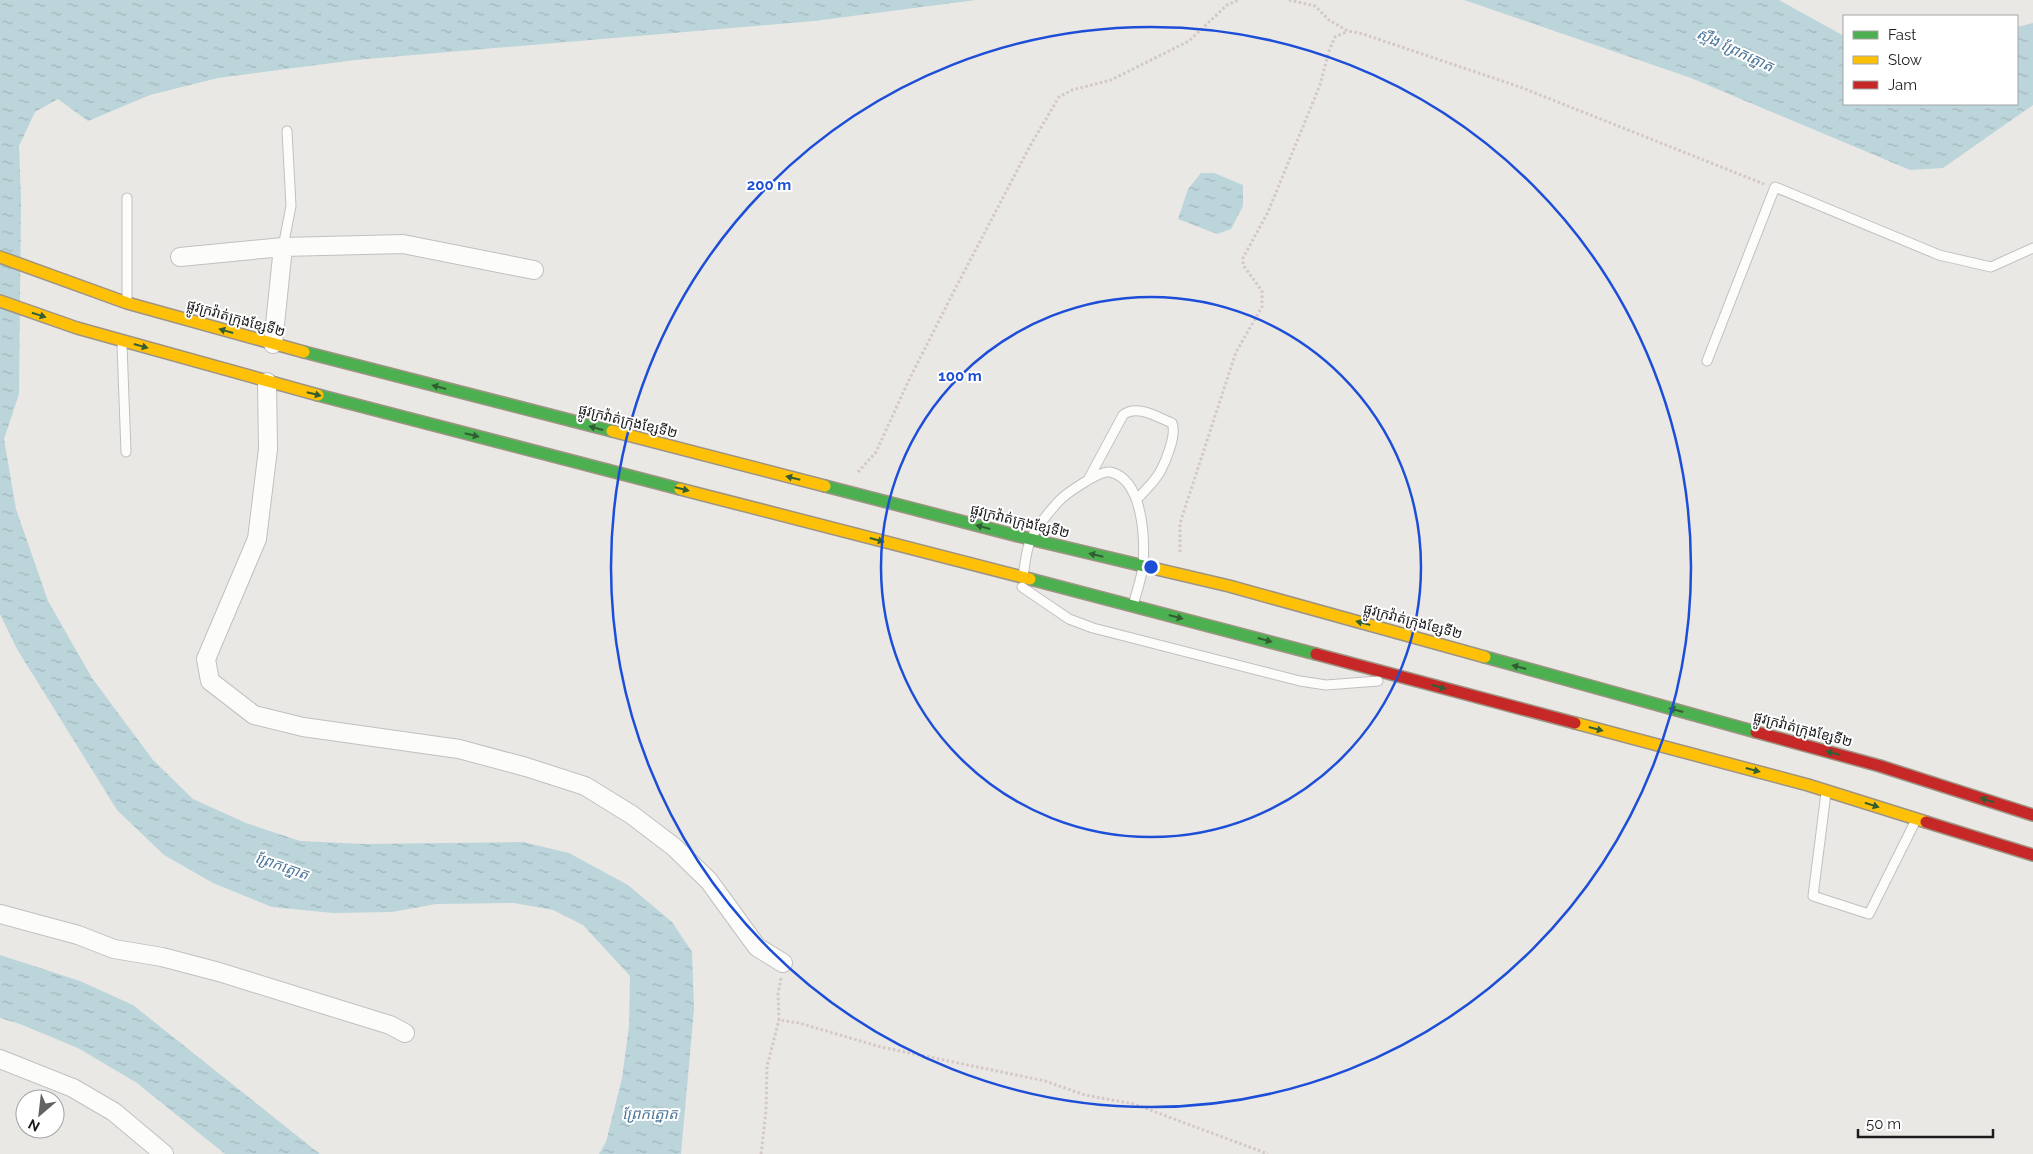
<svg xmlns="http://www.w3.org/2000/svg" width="2033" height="1154" font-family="Raleway,'Noto Sans Khmer',sans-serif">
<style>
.water{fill:url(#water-ripples)}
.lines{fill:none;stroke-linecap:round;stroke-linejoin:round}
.lane-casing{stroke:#c1c0bf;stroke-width:11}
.street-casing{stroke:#c1c0bf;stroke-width:20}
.fast-casing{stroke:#9e9484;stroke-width:14}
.slow-casing{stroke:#9e9484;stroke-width:14}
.jam-casing{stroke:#9e9484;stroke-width:14}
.path{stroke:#d4c7c6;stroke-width:3;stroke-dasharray:2.5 2.5;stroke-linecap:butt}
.lane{stroke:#fcfcfb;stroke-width:9}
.street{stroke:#fcfcfb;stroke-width:18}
.fast{stroke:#4caf50;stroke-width:11}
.slow{stroke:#ffc107;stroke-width:11}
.jam{stroke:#c62828;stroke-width:11}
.oneway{fill:#325e33}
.ring{fill:none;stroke:#1d4ed8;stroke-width:2.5}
.labels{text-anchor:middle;stroke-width:4;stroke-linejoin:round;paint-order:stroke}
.street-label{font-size:14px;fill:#1c1c1c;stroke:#fff}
.water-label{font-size:15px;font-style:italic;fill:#4f789b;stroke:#fff}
.centre{fill:#1d4ed8;stroke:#fff;stroke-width:2.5}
.ring-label{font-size:15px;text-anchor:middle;font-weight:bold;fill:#1d4ed8;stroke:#fff;stroke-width:4;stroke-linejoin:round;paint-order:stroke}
</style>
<defs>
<pattern id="water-ripples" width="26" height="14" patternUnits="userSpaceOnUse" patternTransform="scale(1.25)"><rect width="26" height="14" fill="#bbd5da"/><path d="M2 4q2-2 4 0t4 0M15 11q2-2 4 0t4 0" fill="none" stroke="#a0b6ba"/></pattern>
</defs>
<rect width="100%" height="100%" fill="#eae8e5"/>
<!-- water -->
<path class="water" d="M0 0H976L814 21 355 60 218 78 150 95 88 121 58 99 35 112 19 146 21 200 19 394 4 439 16 509 48 601 92 678 153 760 193 799 246 823 300 841 364 844 523 842 569 853 628 885 672 922 692 952 694 1009 681 1154H599L606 1142 622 1078 629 1026 630 976 583 925 553 910 514 903 436 904 392 912 333 913 272 907 213 883 164 855 117 810 17 649 0 614Z
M1464 0H1779L1844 36V104H2017V27L2033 23V105L1943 168 1910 170 1691 78Z
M1201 173H1214L1243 185V206L1231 229 1217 234 1178 219 1188 189Z
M0 955 80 981 133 1005 320 1154H225L137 1083 78 1048 20 1024 0 1018Z"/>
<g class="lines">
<defs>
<path id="lane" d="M283 247 291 206 287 131
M127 301V198
M122 345 126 452
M1707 361 1775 187 1939 255 1991 267 2033 248
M1088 480 1123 415C1137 404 1157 417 1172 423 1177 434 1166 461 1160 472 1154 482 1145 491 1137 499
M1023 576C1025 565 1026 549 1031 539 1037 526 1049 512 1058 502 1065 494 1100 470 1110 472 1143 479 1145 538 1143 565 1142 577 1137 590 1134 602
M1022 587 1069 619 1093 628 1300 681 1326 685 1378 681
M1826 793 1813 896 1869 914 1915 822"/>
<path id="street" d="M180 257 283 247
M273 344 283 247 403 244 534 270
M267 382 268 449 257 539 206 659 210 681 254 715 303 727 459 749 526 767 585 786 632 815 674 847 709 881 757 947 783 963
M0 914 78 935 114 949 162 957 219 972 390 1025 405 1033
M0 1059 73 1088 114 1112 164 1154"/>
<path id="fast" d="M304 352 612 431
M318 395 680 489
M825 486 1030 539 1148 567
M1030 579 1316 654
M1485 657 1756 732"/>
<path id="slow" d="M0 257 127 303 304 352
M0 301 77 328 318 395
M612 431 825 486
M680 489 1030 579
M1148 567 1229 586 1485 657
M1575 723 1808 785 1926 822"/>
<path id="jam" d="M1316 654 1575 723
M1756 732 1880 766 2033 815
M1926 822 2033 855"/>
</defs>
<!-- lane casing -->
<use href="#lane" class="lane-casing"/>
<!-- street casing -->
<use href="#street" class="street-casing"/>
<!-- fast casing -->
<use href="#fast" class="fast-casing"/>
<!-- slow casing -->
<use href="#slow" class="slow-casing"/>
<!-- jam casing -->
<use href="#jam" class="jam-casing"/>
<!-- path -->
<path class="path" d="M1289 0 1315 6 1329 20 1348 31 1363 34 1520 87 1764 184
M858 472 876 452 908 382 954 291 1030 146 1059 97 1072 90 1111 80 1189 41 1227 5 1239 0
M1180 552V523L1236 352 1262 307V291L1243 265V258L1268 212 1320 85 1329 51 1335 37 1348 31
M781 978 778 994 779 1020 799 1023 881 1047 1045 1081 1085 1095 1134 1104 1268 1154
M761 1154 766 1111 767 1066 779 1020"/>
<!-- lane -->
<use href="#lane" class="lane"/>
<!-- street -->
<use href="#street" class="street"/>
<!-- fast -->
<use href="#fast" class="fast"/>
<!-- slow -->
<use href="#slow" class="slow"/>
<!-- jam -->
<use href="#jam" class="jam"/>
</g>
<!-- one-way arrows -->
<defs><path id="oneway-solid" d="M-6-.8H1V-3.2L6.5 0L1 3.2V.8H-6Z" transform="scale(1.25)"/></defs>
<g class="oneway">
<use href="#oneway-solid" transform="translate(39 315) rotate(18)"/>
<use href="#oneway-solid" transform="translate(226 331) rotate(-164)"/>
<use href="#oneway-solid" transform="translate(141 346) rotate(16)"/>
<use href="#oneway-solid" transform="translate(439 387) rotate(-165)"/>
<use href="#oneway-solid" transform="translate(314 394) rotate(14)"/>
<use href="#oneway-solid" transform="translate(596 428) rotate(-165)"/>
<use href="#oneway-solid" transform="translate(472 435) rotate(14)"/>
<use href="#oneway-solid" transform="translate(793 478) rotate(-166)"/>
<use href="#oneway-solid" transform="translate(682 489) rotate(14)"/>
<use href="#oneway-solid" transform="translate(983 527) rotate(-165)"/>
<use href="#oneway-solid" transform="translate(877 540) rotate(15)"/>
<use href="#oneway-solid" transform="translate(1096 555) rotate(-167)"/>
<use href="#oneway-solid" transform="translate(1176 617) rotate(15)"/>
<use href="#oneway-solid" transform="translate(1363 623) rotate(-165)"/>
<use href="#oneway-solid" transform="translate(1265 640) rotate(15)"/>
<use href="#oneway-solid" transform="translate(1519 667) rotate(-165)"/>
<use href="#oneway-solid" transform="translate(1439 687) rotate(15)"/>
<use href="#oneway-solid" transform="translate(1676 710) rotate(-165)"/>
<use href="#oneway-solid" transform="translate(1596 729) rotate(15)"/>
<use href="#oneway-solid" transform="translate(1833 753) rotate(-165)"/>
<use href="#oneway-solid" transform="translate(1753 770) rotate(15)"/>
<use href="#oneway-solid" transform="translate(1987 800) rotate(-162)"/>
<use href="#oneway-solid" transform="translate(1872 805) rotate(17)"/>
</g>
<!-- distance rings -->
<g class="ring">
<circle cx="1151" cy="567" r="270"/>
<circle cx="1151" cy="567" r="540"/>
</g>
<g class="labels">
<!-- street labels -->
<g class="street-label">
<text transform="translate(236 318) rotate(16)" y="5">ផ្លូវក្រវ៉ាត់ក្រុងខ្សែទី២</text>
<text transform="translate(628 421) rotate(14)" y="5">ផ្លូវក្រវ៉ាត់ក្រុងខ្សែទី២</text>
<text transform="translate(1020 521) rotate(14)" y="5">ផ្លូវក្រវ៉ាត់ក្រុងខ្សែទី២</text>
<text transform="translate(1413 621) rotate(15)" y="5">ផ្លូវក្រវ៉ាត់ក្រុងខ្សែទី២</text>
<text transform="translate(1803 729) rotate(15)" y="5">ផ្លូវក្រវ៉ាត់ក្រុងខ្សែទី២</text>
</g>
<!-- water labels -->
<g class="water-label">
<text transform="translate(1735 50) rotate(25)" y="5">ស្ទឹង ព្រែកត្នោត</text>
<text transform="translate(282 866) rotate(19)" y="5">ព្រែកត្នោត</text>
<text x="650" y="1119">ព្រែកត្នោត</text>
</g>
</g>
<circle cx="1151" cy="567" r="8" class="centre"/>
<g class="ring-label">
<text x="769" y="190">200 m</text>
<text x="960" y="381">100 m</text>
</g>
<!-- legend -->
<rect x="1843" y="15" width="175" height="90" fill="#ffffff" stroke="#a4a4a4"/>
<rect x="1853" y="31" width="25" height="8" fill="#4caf50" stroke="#a4a4a4"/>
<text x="1888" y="40" font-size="15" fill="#1c1c1c">Fast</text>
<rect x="1853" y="56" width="25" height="8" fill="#ffc107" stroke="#a4a4a4"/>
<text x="1888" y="65" font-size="15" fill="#1c1c1c">Slow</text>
<rect x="1853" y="81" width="25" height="8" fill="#c62828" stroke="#a4a4a4"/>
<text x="1888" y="90" font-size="15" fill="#1c1c1c">Jam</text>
<!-- north arrow -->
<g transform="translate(40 1114) rotate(208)"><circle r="24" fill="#ffffff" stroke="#a4a4a4"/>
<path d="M0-4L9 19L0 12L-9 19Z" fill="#646362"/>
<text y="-8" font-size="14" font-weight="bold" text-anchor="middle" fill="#1c1c1c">N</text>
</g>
<!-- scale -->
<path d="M1858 1129v8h135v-8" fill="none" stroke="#1c1c1c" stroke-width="2.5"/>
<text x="1866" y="1129" font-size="15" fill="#1c1c1c" stroke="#ffffff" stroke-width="4" paint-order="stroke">50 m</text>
</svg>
